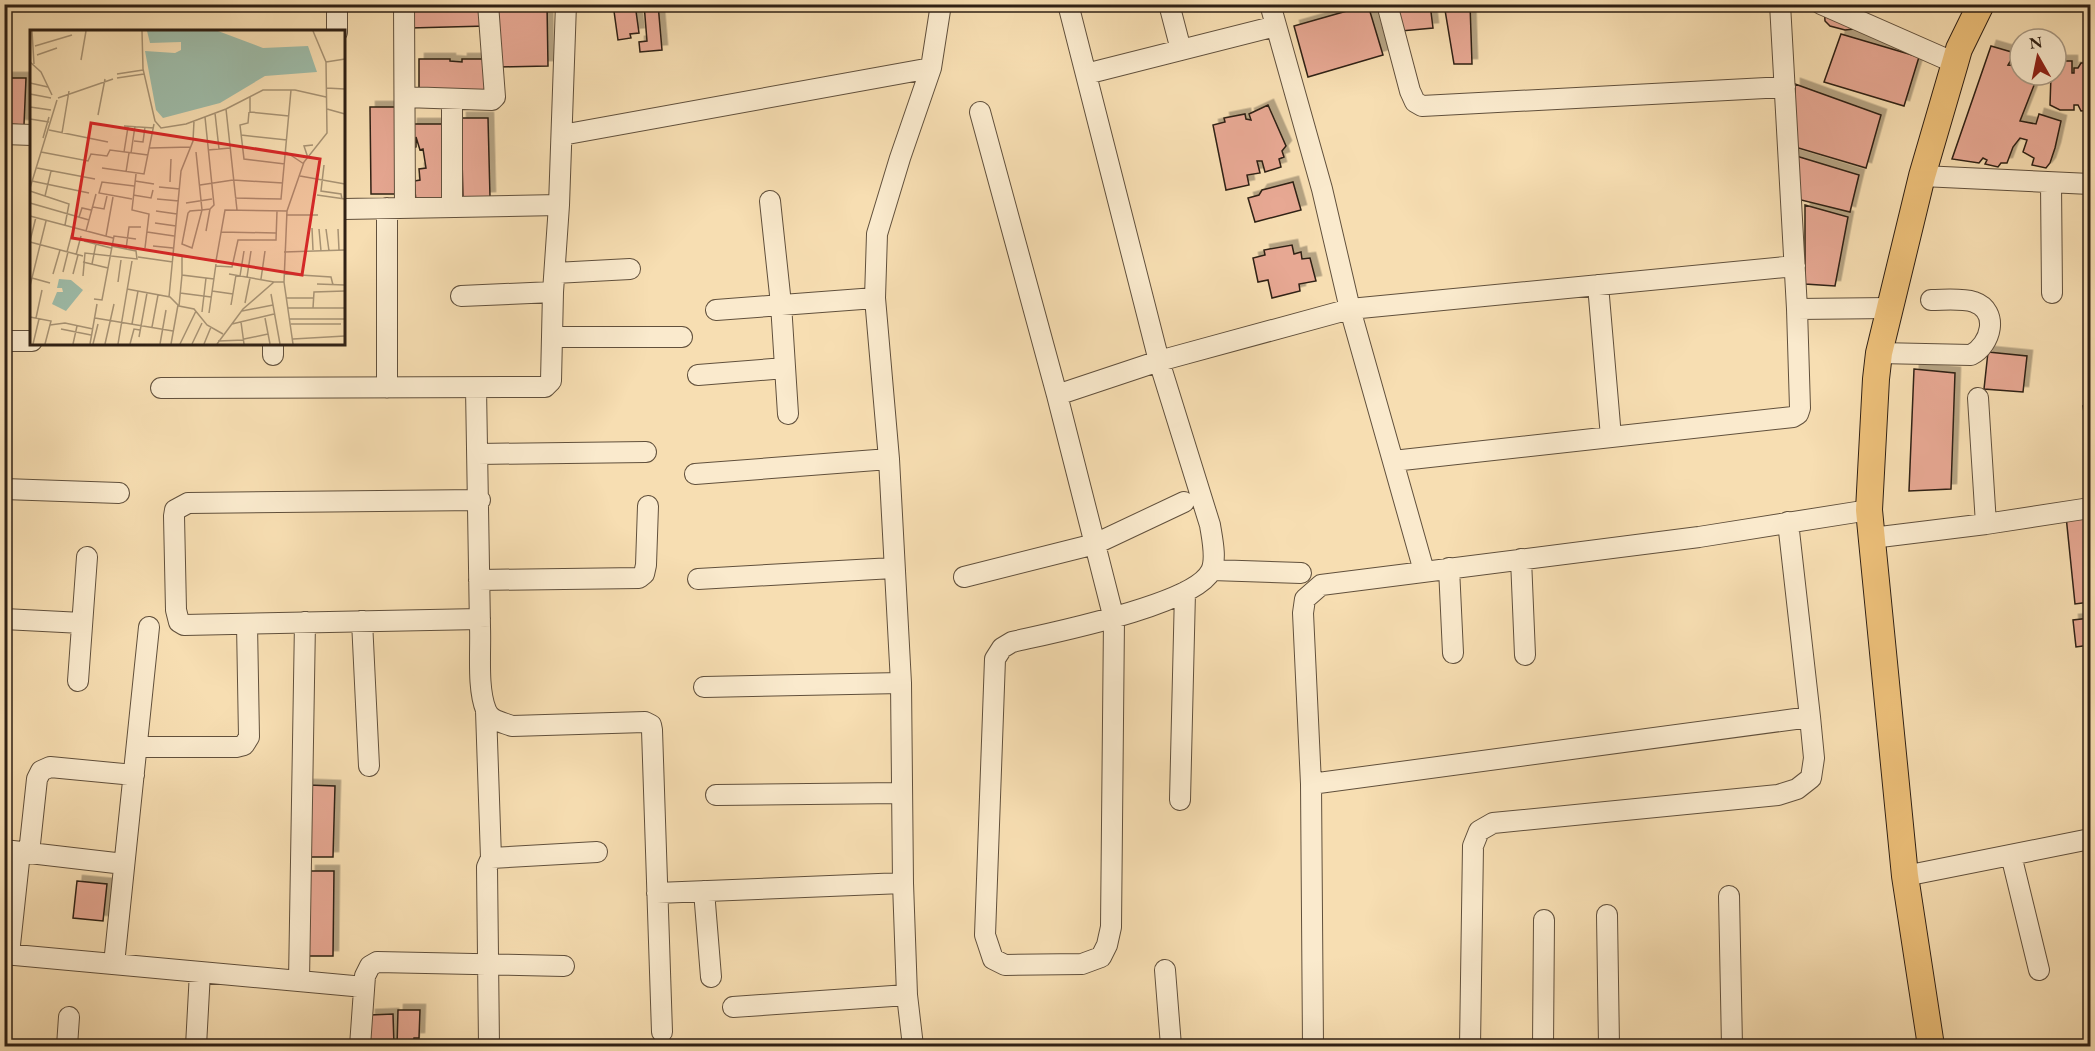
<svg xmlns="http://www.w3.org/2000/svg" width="2095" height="1051" font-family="'EB Garamond',serif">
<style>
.building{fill:#e7a893;stroke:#2f2014;stroke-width:1.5;filter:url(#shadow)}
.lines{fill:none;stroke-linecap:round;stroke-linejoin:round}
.minor-casing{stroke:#61503c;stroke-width:22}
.major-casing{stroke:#2f2014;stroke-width:28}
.minor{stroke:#faeacd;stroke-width:20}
.major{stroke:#ecbf79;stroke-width:26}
.inset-road{fill:none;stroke:#a79273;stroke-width:1.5}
.view{fill:#d62828;fill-opacity:0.15;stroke:#d62828;stroke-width:3}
.inset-edge{fill:none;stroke:#2f2014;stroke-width:3}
</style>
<defs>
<filter id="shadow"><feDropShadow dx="5.5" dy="-5.5" stdDeviation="0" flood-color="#0004"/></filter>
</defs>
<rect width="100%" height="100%" fill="#f7deb2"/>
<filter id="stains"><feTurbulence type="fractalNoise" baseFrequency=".00333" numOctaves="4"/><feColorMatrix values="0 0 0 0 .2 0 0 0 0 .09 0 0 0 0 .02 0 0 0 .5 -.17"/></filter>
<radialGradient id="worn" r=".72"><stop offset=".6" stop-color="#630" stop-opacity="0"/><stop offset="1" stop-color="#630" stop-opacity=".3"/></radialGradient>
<!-- building -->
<path class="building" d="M409 4H486L487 26 410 28Z
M496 4H547L548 66 496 67Z
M613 4H635L639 33 630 34 631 38 618 40Z
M644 4H658L662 50 640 52 639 42 647 41Z
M1396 4H1430L1433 28 1401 31Z
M1444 4H1470L1472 64H1454Z
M1824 4H1860L1858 5V24L1854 29 1845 30 1830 26 1825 21Z
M1368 5 1383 55 1308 77 1294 26Z
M1841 34 1919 57 1904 106 1824 82Z
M1991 46 2015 53 2008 65 2019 66 2020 64V75H2038L2020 121 2036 124 2039 114 2061 121 2055 148 2050 163 2046 168 2032 165 2034 158 2023 152 2027 140 2020 138 2013 147 2007 163H2001L1998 167 1985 164 1987 160 1983 158 1979 163 1952 159Z
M419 59H450V61L462 62V59H486L485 93H419Z
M2056 61H2072V73H2074V68H2078L2081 63H2090V110L2081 111 2078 105H2074V110H2060L2050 105 2051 75H2056Z
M4 78H26L24 125 4 124Z
M1795 84 1881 115 1866 168 1795 147Z
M1268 105 1286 146 1282 151 1284 157 1279 159 1281 167 1265 172 1262 161H1257L1260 173 1247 175 1249 185 1226 190 1213 125 1225 122 1224 118 1245 114 1246 119 1251 120 1249 114Z
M370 107H395L396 194H371Z
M461 118H488L490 197 463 198Z
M412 124H442L445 200 416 201 414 181 420 180 419 169 426 168 423 149 420 150 416 137V147L411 148Z
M1793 155 1859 175 1850 212 1797 199Z
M1293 182 1301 210 1255 222 1248 198 1259 195 1262 190Z
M1805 205 1848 217 1835 286 1805 284Z
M1292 245 1294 254 1301 252 1302 259 1310 258 1316 281 1299 284 1300 291 1272 298 1268 280 1258 282 1253 258 1265 255 1264 250Z
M1988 352 2027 356 2023 392 1984 389Z
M1914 369 1955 373 1951 489 1909 491Z
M2090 405V450L2083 406Z
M2090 514V602L2075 604 2066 516Z
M2090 618V645L2076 647 2073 620Z
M2090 649V683L2084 651Z
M308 785 335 786 333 857H306Z
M310 871H334L333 956H309Z
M77 881 107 884 103 921 73 918Z
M398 1010H420L419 1038H414L413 1046H397Z
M393 1014 394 1046H370V1015Z"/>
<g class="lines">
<defs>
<path id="minor" d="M337 4V32
M404 4 405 208
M1169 4 1181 50
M1270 4 1322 189 1350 309 1424 571
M1387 4 1410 91 1415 102 1422 106 1785 87
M1821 4 1955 63
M1086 74 1276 26
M405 97 492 100 495 97 488 4
M452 99V206
M980 112 1057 395 1114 619 1111 927 1107 945 1101 957 1082 964 1005 965 993 959 985 935 995 659 1002 648 1012 642C1051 633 1194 605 1211 571 1217 559 1212 538 1210 525L1159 361 1068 4
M4 134 32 135
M562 135 931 68
M1922 176 2090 184
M2051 184 2052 293
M770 201 781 304 788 414
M387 208V388
M344 209 559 205
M555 273 630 269
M1598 285 1611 437
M461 296 553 292
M1797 309 1890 308
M716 310 875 298
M553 337H682
M4 341H32
M273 344V355
M1879 353 1971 355C1991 345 2000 311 1974 302 1961 298 1945 300 1931 300
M698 375 785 368
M161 388 534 387H545L551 381 553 292 559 205 566 4
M476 388C478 468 478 547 480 627 481 651 477 688 486 710 490 721 502 722 512 726L645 722 651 725 652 730 662 1032
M1057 395 1159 361 1350 309 1795 266
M1978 398 1986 524
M478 454 646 452
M1393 461 1793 417 1798 414 1800 408 1797 309 1780 4
M695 474 889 459
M4 489 119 493
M480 500 188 503 175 510 174 516 176 610 179 622 184 625 480 619
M1872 538 1986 524 2090 508
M1521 559 1525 655
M1449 568 1453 653
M1212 570 1301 573
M964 577 1095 544 1184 502
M698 579 893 568
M479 580 639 578 644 574 646 565 648 506
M4 619 82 623
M362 621 369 766
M78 681 87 557
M704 687 901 683
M486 711 491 858
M137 747H236L244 745 249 737 247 624
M1311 784 1810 717
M716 795 901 793
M1180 800 1185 592
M4 850 124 864
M29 853 37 779 41 771 50 767 134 775
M2011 855 2039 970
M1905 876 2090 839
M704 891 711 977
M657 893 903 883
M1729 896 1732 1046
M1607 915 1609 1046
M4 954 364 987
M9 954 20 852
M114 964 149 627
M1165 970 1171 1046
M299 981 305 622
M733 1007 907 995
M67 1046 69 1017
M196 1046 200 972
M360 1046 365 976 370 966 377 962 564 966
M489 1046 487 867 491 858 597 852
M913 1046 907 995 903 883 901 683 889 459 875 298 877 234 900 158 931 68 941 4
M1313 1046 1311 784 1303 613 1305 599 1321 585 1699 537 1869 510
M1470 1046 1473 846 1479 831 1493 823 1778 795 1797 789 1811 778 1814 758 1810 717 1788 522
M1543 1046 1544 920"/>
<path id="major" d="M1931 1046 1905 876 1869 510 1876 379 1879 353 1922 176 1955 63 1959 49 1981 4"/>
</defs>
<!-- minor casing -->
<use href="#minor" class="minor-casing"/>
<!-- major casing -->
<use href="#major" class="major-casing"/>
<!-- minor -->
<use href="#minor" class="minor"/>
<!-- major -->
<use href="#major" class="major"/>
</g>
<!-- overview -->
<g transform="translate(30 30)">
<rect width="315" height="315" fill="#f7deb2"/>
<path d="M117 1H188L233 18 278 16 287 42 235 46 190 73 133 88 126 80 115 21 145 23 151 20V12L120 13ZM29 249 41 250 53 260 36 281 22 274 27 262H33L32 258H27Z" fill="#9ebca9"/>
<path class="inset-road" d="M2 1 4 34M112 1 113 39 125 91 131 98 156 94 196 79 233 60H265L296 67M5 16 42 5M7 25 27 18M51 30 56 1M0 32 11 42 22 65M296 32 315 29M87 44 113 40M87 48 114 44M0 53 18 57M296 58 315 59M0 64 21 68M220 67V82L259 86M28 68 83 49M0 77 21 80M196 79 207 180M297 79 315 84M219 82 218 93 210 95 214 129 255 134M185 83 189 119M68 85 75 49M0 89 19 92M94 96 124 98M19 100 78 112M32 103 39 61M211 105 257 110M13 108 19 87M104 111 113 112 115 97M120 118 161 117M178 120 200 118M11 122 58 131 61 124 77 126 80 120 118 125M94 122 98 97M166 122 172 180 162 218 152 214 158 183 160 181 172 180 180 179 184 175 175 87M256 122 274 134M101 123 105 96M278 128 274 116 283 115M294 135 291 161 311 164 312 169M7 138 65 149M72 138 114 144 124 94M96 142 99 123M106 144 102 180 119 184 115 218M270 146 315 154M2 151 59 163M105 151 124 154M140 152 141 129M170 155 203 150 253 153M129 157 150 159M0 158 27 70M0 161 39 174 35 195M103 165 121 168 123 160M287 165 315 169M15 166 21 141M205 168 251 169 261 60M102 169 69 163 72 152 104 156M127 169 149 171M0 173 59 190M156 173 182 169M63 177 74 179 77 166M126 181 147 184M256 185H288M0 186 83 208M49 187 52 178 61 180M125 193 146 196M282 198 283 220M289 199 291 221M296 199 299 221M308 199 309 220M56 201 66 164M176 201 180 179M117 202 144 206M191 202 246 203M76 206 83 167M0 211 6 187M54 211 81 218M0 212 53 226M123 216 143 218M96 219 99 197H111M37 222 42 203M254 222 315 220M46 225 51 206M143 225 186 231 195 180 257 181M108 227 143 232M152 227V245L184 249M53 232 78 238M62 234 66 214M186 236 202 237 208 210H246L247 181M33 242 38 222M23 244 30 220M43 244 48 225M199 244 244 252M255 244 301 247 303 255M53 246 55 223 107 229 106 221 81 216M210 246 214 221M217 247 221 221M2 248 20 253M231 249 235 221M88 252 91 230M287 254 315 255M0 256 16 191M97 259 140 267 149 276 164 279 177 295 193 304M182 261 203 264M150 263 181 267M241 264 250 314M139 267 151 141 163 111 164 91M257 268H283M64 269 72 270 84 206 106 209M215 273 220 248M201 275 206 245M149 276 152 245M258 278H315M283 278 284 262 315 261M212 281 243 275M172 282 176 248M179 283 186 234M0 287 21 291 15 314M6 288 12 260M65 288 143 301M235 288 240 314M260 289H315M211 292 214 314M102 294 108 261M202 294 244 284M261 294H311M20 295 35 293 63 299M122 297 128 265M31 299 61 305M109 307 117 263M214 309 238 304M263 309 315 306M188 311 214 310M3 314 9 289M43 314 47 296M60 314 67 274M63 314 68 294M75 314 84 274M88 314 102 231M100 314 104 299 110 300M130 314 136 280M141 314 148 275M150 314 166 281M162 314 172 293M174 314 181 297M187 314 213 279 244 252H254M263 314 254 252 257 181 274 132 297 103 296 32 283 1"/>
<path class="view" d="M61 93 290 129 272 245 42 208Z"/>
<rect width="315" height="315" class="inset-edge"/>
</g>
<!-- margin -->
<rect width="2095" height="1051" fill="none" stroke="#f7deb2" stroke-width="24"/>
<rect x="6" y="6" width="2083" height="1039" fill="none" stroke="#2f2014" stroke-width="3"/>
<rect x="12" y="12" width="2071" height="1027" fill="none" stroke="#2f2014" stroke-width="1.5"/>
<!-- north arrow -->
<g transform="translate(2038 57) rotate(351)"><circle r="28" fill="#faeacd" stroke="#a99983" stroke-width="1.5"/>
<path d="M0-4.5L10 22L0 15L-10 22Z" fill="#8f2418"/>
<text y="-9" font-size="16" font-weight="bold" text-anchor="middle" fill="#2f2014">N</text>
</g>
<rect width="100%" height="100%" filter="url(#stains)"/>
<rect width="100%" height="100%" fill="url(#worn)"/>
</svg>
